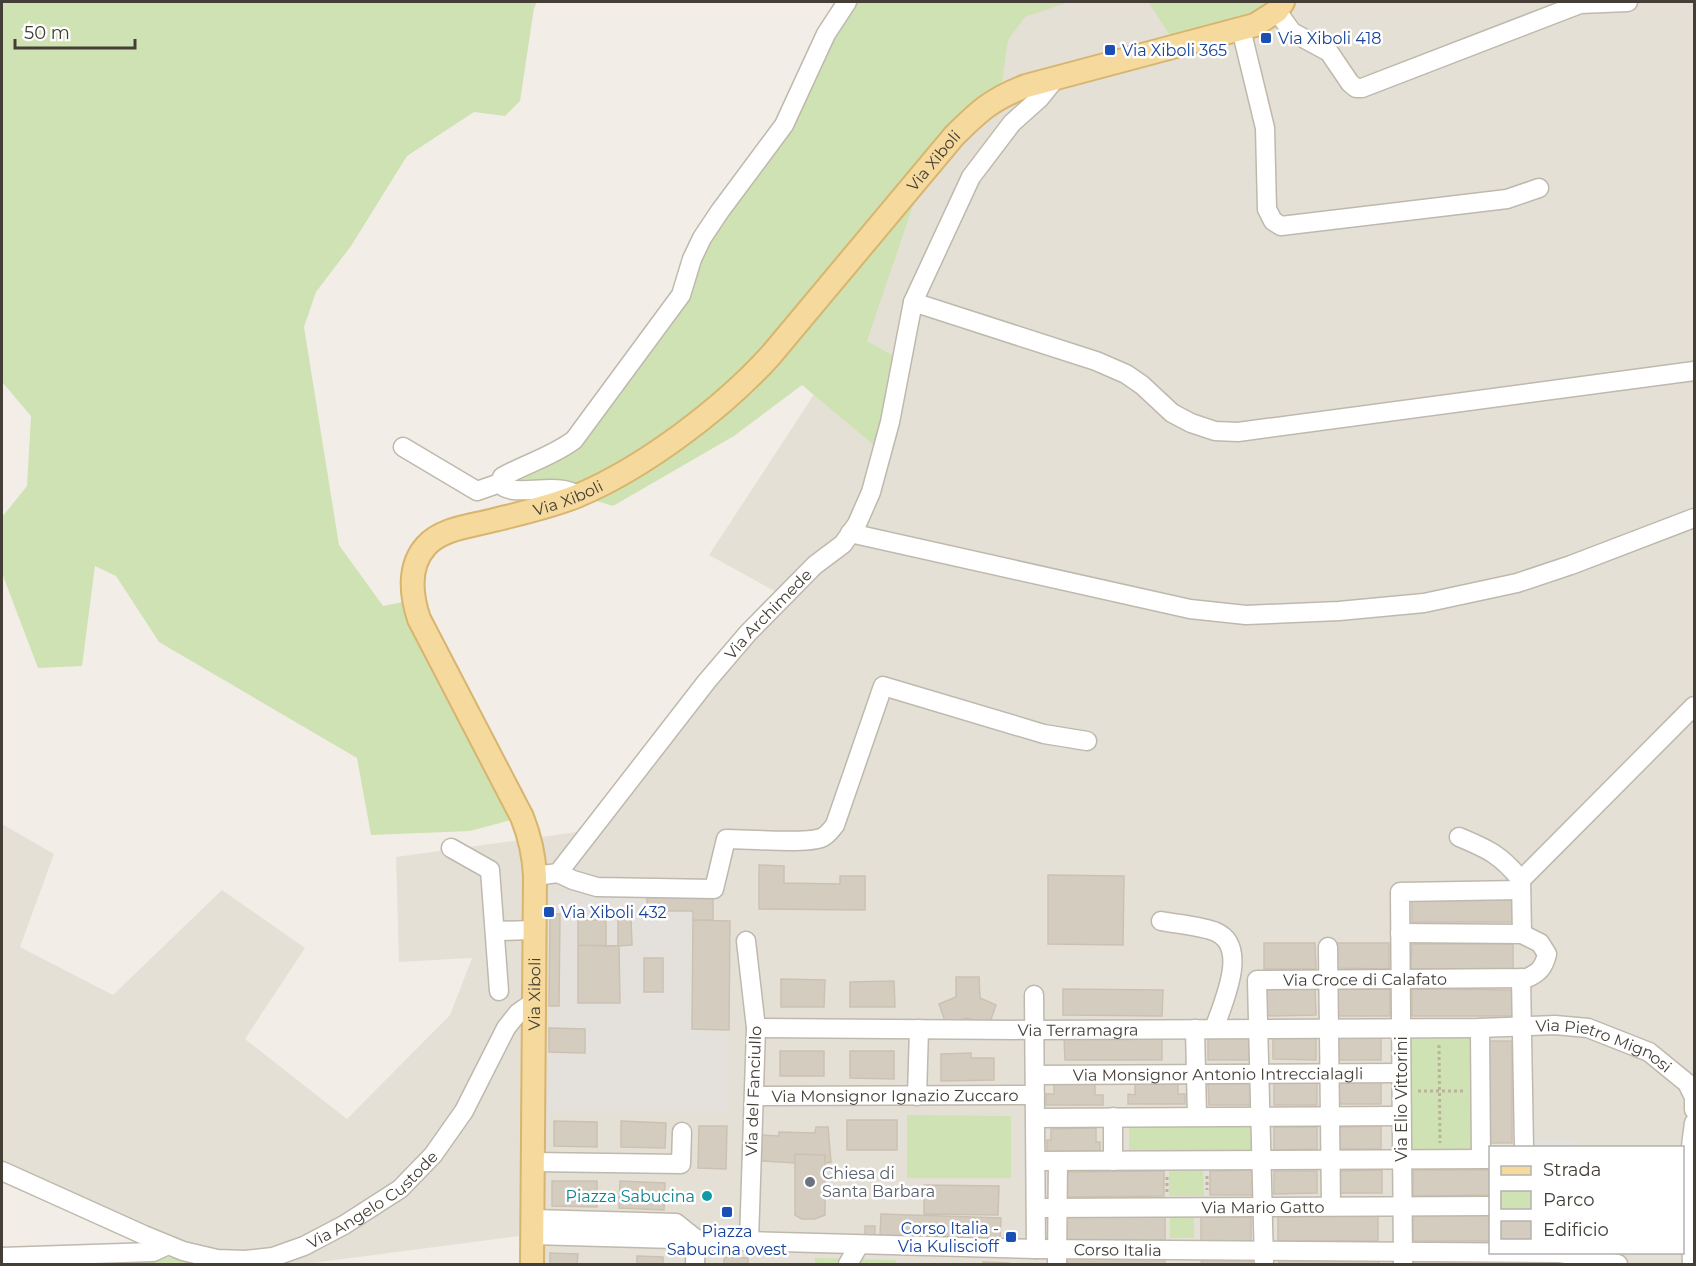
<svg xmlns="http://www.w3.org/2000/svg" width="1696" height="1266" font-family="Montserrat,sans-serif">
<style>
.residential{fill:#e5e0d6;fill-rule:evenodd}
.industrial{fill:#e4e0dc}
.green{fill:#cfe2b3}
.parking{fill:#e3e1de}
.building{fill:#d5ccc0;stroke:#ccc1b1;stroke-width:1.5}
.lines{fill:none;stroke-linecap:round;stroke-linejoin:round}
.minor-casing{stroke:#bfb8ad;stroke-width:21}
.major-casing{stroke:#d8b56e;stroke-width:26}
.path{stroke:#bdb19d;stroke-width:3;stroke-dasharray:3 3;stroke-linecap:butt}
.minor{stroke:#fff;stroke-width:18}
.major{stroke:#f5d99d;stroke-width:22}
.transit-dot{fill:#1a4fb4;stroke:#fff;stroke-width:2}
.worship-dot{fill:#6b7280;stroke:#fff;stroke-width:2}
.culture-dot{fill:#0f9aa8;stroke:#fff;stroke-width:2}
.labels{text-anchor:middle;stroke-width:5;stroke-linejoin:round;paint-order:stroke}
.transit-label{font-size:16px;fill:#164399;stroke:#fff;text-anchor:start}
.street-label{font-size:16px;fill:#443e37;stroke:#fff}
.worship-label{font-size:16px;fill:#5b616d;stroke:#fff;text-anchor:start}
.culture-label{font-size:16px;fill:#0d838f;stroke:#fff;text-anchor:end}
</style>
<rect width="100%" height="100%" fill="#f2eee7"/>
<!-- residential -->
<path class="residential" d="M1023 2H1694V1264H519V1236L305 1264H212L177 1257 2 1183V824L54 854 20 947 113 995 222 890 305 948 245 1039 347 1119 450 1015 472 958 399 962 396 857 584 831 778 593 709 555 811 399 838 352 953 87ZM1490 1148H1682V1252H1490Z"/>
<!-- industrial -->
<path class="industrial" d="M551 893 713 895V920L730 921 728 1113 548 1111Z"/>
<!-- green -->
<path class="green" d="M2 2H537L534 8 520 101 505 116 474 112 407 156 351 246 316 292 304 327 339 545 383 606 413 600 522 817 470 831 371 835 357 758 159 642 116 576 95 566 82 666 38 668 2 573V517L27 486 31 416 2 382Z
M847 2H1069L1025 17 1008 40 1000 96 924 173 867 341 901 360 882 452 802 385 734 436 613 506 577 495 511 491 502 477 558 452 687 277 784 125Z
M1148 2H1283L1177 46Z
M1407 1033H1476V1153H1407Z
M907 1115 1011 1116V1178H907Z
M1253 1124V1150H1129V1125Z
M1203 1170 1204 1196H1169V1171Z
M1170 1216H1194V1238H1170Z
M177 1257 212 1264H20Z
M815 1258 896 1260V1263H908L815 1264Z"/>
<!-- parking -->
<path class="parking" d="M1573 1139 1574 1147H1529V1140Z"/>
<!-- building -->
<path class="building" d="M759 865 784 866V883L840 884V876H865V910L759 909Z
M1048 875 1124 876 1123 945 1048 944Z
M647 895H713V920H693V911H647Z
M1412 896H1513V922H1412Z
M550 914H560L559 1006H549Z
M618 918H631L632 945 618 946Z
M578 920H606V946L578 945Z
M693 920 730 921 729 1030 692 1029Z
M1264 943H1315L1316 969H1264Z
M1337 943H1389V969L1337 968Z
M1412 944H1513V969H1411Z
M578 945 619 946 620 1003H578Z
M644 958H663V992H644Z
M956 977H979L980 998 996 1005 989 1025 967 1018 946 1024 939 1004 956 997Z
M781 979 825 980 824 1007H781Z
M894 981 895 1007H850V982Z
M1315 988 1316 1015 1265 1016 1264 989Z
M1063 989 1163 990 1162 1016 1063 1015Z
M1337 989H1390V1016H1337Z
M1412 989 1513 990V1016H1412Z
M549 1028 585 1029V1053L549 1052Z
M1064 1037H1162V1060H1065Z
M1251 1037V1060H1208V1038Z
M1316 1037V1060L1273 1059V1038Z
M1337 1038H1381V1060H1337Z
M1488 1041H1512V1143H1488Z
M780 1051H824V1076H780Z
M850 1051H894V1079L850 1078Z
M971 1053V1058H994V1080L941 1081V1054Z
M1208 1082H1252V1105H1209Z
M1274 1082H1317V1105H1274Z
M1338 1082H1381V1104H1338Z
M1054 1083H1095V1095H1103V1105H1046V1094H1054Z
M1135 1083H1178V1094H1185V1104H1128V1094L1135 1095Z
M847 1120H897V1150H847Z
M554 1121 597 1122V1147L554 1146Z
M621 1121 666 1123 665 1148 621 1147Z
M699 1126H727L726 1169 698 1168Z
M1381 1126V1149H1338V1127Z
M816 1127H828L831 1162 825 1163V1155L795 1154V1163L760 1161 761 1135 779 1136V1132L815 1133Z
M1274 1127H1317V1149L1274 1150Z
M1096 1128V1142H1100V1151L1047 1152V1140H1051V1129Z
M795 1154 825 1155V1215L815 1219H802L795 1215Z
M1253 1170V1195H1210V1171Z
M1382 1170V1193H1339L1338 1171Z
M1413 1170H1490V1195L1413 1196Z
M1164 1171V1196L1067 1197 1066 1172Z
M1274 1171H1317V1193L1274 1194Z
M552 1181H597V1207L552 1206Z
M620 1181 665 1183 664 1210 619 1208Z
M924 1185 999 1186 998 1215 924 1214Z
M881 1214 1001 1218 1000 1240 880 1236Z
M1064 1215H1165V1240L1064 1241Z
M1490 1215V1241H1413V1216Z
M1201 1216H1251V1241H1201Z
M1278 1216H1378V1241H1278Z
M865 1226H875V1235H865Z
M550 1253 578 1254 577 1264H550Z
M637 1256 663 1257V1264H637Z
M724 1257 748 1258V1264H724Z
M1064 1261H1165V1264H1064Z
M1201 1261H1252V1264H1202Z
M1279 1261H1379V1264H1279Z
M1413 1261 1512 1262V1264H1413Z
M983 1262 1009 1263 1010 1264H983Z"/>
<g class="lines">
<defs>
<g id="minor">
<path d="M1277 11 1292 32 1329 52 1350 83 1356 88H1362L1580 4 1628 2"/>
<path d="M1241 29 1265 128 1267 209 1273 221 1281 226 1507 199 1539 188"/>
<path d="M913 302 1096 361 1126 374 1142 385 1172 413 1191 423 1215 431 1238 432 1694 371"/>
<path d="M403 447 477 491 500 483"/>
<path d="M577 495C555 480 510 500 500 483L502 477C527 463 551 457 574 440L681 295 692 259 702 238 720 211 784 125 826 34 847 2"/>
<path d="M850 533 1190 609 1246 615 1339 611 1424 603 1517 583 1571 565 1694 518"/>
<path d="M1459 837C1488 849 1501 855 1521 880L1694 706"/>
<path d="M451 848 490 870 499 991"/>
<path d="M558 873 573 880 597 887 714 889 726 839C747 839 804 844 821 838 827 836 831 830 835 825L883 686 1044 734 1087 741"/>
<path id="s1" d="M535 876 558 873 707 681 748 633 815 565 843 544 857 524 871 492 890 422 913 302 971 177 1012 123 1040 98 1056 78"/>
<path d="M1521 880 1522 934"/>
<path d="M1161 921C1176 924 1202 926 1216 932 1250 947 1222 1005 1214 1029"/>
<path d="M495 931 535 930"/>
<path d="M746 941 756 1028 749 1241"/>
<path d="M1328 947 1331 1206"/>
<path d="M1521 978 1524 1148"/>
<path d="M1034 995 1036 1249"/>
<path id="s2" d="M756 1028 1034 1030 1480 1028 1555 1025 1588 1028 1649 1052 1687 1083 1694 1097V1110"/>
<path d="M1480 1028 1481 1159"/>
<path d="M1195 1029 1197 1116"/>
<path id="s3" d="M1035 1075 1401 1073"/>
<path id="s4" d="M755 1096 1035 1095"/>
<path d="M917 1096 919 1029"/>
<path d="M1036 1118 1401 1116"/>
<path d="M1036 1161 1490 1159"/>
<path d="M1113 1161V1117"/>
<path d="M533 1162 681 1164 682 1132"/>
<path id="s5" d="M2 1171 144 1235 183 1251 217 1259 245 1260 273 1257 304 1246 344 1225 400 1189 433 1155 464 1111 506 1028 518 1013 534 1002"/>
<path id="s6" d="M1037 1208 1490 1206"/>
<path d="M533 1219 676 1223 696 1239"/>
<path id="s7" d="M532 1235 1036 1249 1559 1253 1582 1256 1618 1264"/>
<path d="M2 1257 153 1252 168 1245"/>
<path d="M1403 1263 1400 892 1521 890"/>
<path d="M695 1264 696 1239"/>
<path d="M848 1264 859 1245"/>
<path d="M1057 1264 1058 1161"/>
<path id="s8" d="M1264 1264 1257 980 1527 978C1539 973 1544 967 1547 954L1540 943 1522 934 1400 933"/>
<path d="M1692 1264 1688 1169 1694 1123"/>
</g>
<g id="major">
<path id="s9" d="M532 1264 535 876C534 855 530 837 522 817L419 619C411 595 408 566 426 546 442 528 472 526 494 520 522 513 550 507 577 496 644 468 723 408 771 355L954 136C979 111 992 99 1026 86L1255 25 1277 11 1283 2"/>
</g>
</defs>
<!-- minor casing -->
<use href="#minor" class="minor-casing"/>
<!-- major casing -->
<use href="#major" class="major-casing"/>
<!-- path -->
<path class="path" d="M1439 1045 1440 1143
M1418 1091H1466
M1207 1176V1190
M1167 1177V1192"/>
<!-- minor -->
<use href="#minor" class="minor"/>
<!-- major -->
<use href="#major" class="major"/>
</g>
<!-- markers -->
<g class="transit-dot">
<rect x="1260" y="32" width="12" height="12" rx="3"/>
<rect x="1104" y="44" width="12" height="12" rx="3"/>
<rect x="543" y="906" width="12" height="12" rx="3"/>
<rect x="721" y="1206" width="12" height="12" rx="3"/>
<rect x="1005" y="1231" width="12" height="12" rx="3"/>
</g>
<circle class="worship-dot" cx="810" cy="1182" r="6"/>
<circle class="culture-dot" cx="707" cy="1196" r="6"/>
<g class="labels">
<!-- transit labels -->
<g class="transit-label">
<text x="1278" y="44">Via Xiboli 418</text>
<text x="1122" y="56">Via Xiboli 365</text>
<text x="561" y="918">Via Xiboli 432</text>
<text x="999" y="1234" text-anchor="end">Corso Italia -<tspan x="999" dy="18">Via Kuliscioff</tspan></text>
<text x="727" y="1237" text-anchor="middle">Piazza<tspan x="727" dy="18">Sabucina ovest</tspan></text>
</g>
<!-- street labels -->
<g class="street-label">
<text dy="6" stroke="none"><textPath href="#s9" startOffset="1404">Via Xiboli</textPath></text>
<text dy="6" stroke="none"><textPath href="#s9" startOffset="900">Via Xiboli</textPath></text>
<text dy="6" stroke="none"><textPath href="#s1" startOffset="357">Via Archimede</textPath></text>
<text dy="6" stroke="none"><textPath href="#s8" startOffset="392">Via Croce di Calafato</textPath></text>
<text dy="6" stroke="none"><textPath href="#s9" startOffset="270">Via Xiboli</textPath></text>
<text dy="6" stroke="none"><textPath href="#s2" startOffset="322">Via Terramagra</textPath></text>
<text dy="6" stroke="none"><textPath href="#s2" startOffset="852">Via Pietro Mignosi</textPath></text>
<text dy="6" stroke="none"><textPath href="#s3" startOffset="183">Via Monsignor Antonio Intreccialagli</textPath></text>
<text transform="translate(753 1091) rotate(-88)" y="6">Via del Fanciullo</text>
<text dy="6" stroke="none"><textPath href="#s4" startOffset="140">Via Monsignor Ignazio Zuccaro</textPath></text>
<text transform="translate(1401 1099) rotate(-90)" y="6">Via Elio Vittorini</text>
<text dy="6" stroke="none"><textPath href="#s5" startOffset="405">Via Angelo Custode</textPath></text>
<text dy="6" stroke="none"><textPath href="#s6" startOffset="226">Via Mario Gatto</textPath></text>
<text dy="6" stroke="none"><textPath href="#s7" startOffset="586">Corso Italia</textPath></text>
</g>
<!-- worship labels -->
<g class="worship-label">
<text x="822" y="1179">Chiesa di<tspan x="822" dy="18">Santa Barbara</tspan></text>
</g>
<!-- culture labels -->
<g class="culture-label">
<text x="695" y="1202">Piazza Sabucina</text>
</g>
</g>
<!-- border -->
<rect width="1696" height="1266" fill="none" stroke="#443e37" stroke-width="6"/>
<!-- legend -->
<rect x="1489" y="1146" width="195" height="108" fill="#ffffff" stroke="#b4b2af" stroke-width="1.5"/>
<rect x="1501" y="1166" width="30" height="9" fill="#f5d99d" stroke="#b4b2af" stroke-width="1.5"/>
<text x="1543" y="1176" font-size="18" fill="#443e37">Strada</text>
<rect x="1501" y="1191" width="30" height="18" fill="#cfe2b3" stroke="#b4b2af" stroke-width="1.5"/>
<text x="1543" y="1206" font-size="18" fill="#443e37">Parco</text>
<rect x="1501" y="1221" width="30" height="18" fill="#d5ccc0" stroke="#b4b2af" stroke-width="1.5"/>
<text x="1543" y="1236" font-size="18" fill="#443e37">Edificio</text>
<!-- scale -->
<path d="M15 39v9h120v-9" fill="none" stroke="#443e37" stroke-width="3"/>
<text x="24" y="39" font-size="18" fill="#443e37" stroke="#ffffff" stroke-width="4.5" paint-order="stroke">50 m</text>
</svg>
